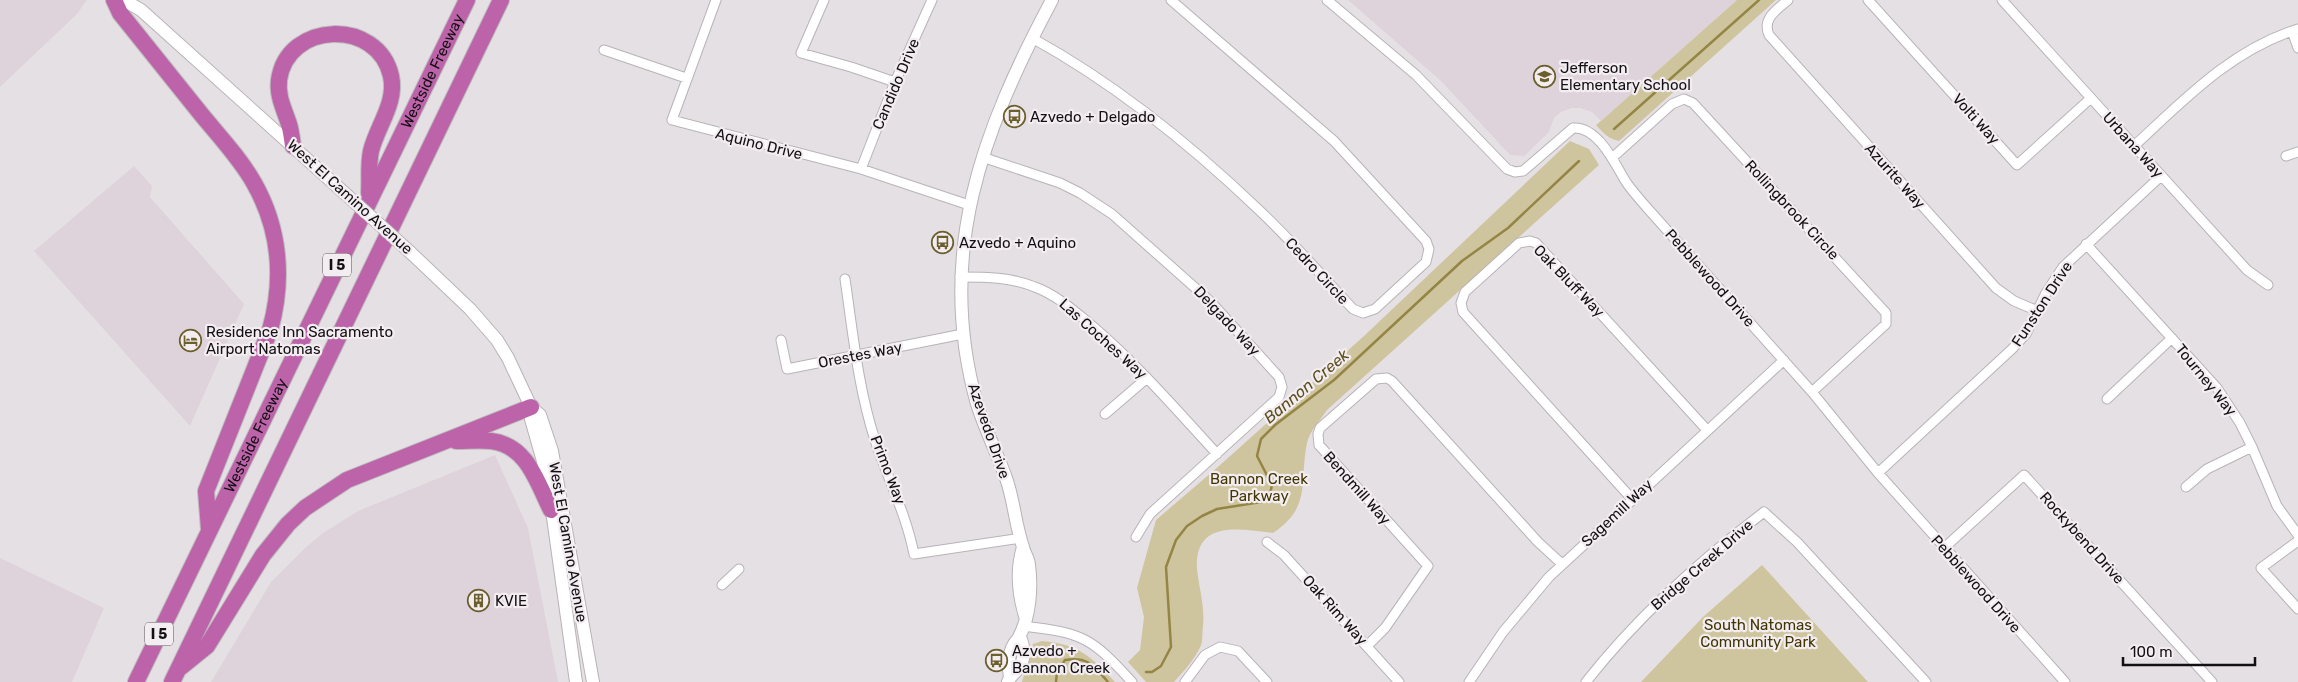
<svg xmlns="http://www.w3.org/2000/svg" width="2298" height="682" font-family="Rubik,sans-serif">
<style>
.built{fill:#dfd3db}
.green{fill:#cec59e}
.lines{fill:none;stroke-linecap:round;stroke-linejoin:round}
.stream{stroke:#958545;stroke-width:2.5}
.street-casing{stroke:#b8b3b7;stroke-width:11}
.secondary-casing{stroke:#b8b3b7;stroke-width:14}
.highway-casing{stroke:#bdbcbd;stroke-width:18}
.street{stroke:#fff;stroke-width:9}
.secondary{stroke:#fff;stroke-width:12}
.highway{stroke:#bd63aa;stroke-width:16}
.secondary-bridge-casing{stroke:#b8b3b7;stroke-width:14;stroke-linecap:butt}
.secondary-bridge{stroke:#fff;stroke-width:12}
.labels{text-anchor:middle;stroke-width:4.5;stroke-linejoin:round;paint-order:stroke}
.shield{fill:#f3edf1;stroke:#565255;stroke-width:1}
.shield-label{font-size:14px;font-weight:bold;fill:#121012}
.poi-label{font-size:15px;fill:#121012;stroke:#f3edf1;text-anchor:start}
.street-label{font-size:15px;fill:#121012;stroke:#f3edf1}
.park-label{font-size:15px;fill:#413600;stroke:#f3edf1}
.water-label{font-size:16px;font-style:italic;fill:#5b4f1d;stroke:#f3edf1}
</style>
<rect width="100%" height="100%" fill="#e5e0e4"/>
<!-- built -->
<path class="built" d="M0 0H87L77 14 0 87Z
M1348 0H1737L1601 121 1592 112 1580 108H1572L1561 112 1554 118 1549 132 1524 156 1510 155 1441 81Z
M134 166 152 186 150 197 244 304 190 426 34 251Z
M495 455 528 528 558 682H211L271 582 304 549 323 533 358 511Z
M0 558 104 608 72 682H0Z"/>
<!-- green -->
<path class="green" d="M1737 0H1776L1619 141C1609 139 1603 133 1596 125L1601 121Z
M1570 141 1589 149 1599 165 1327 410C1321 419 1309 432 1307 443 1299 483 1312 507 1273 533 1241 529 1194 519 1197 569 1199 588 1205 607 1203 626 1202 632 1203 640 1201 645 1195 659 1184 671 1174 682H1146L1128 662 1140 650 1144 617 1137 588 1156 520 1219 466 1364 336Z
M1762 565 1868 682H1641L1703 617Z
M1042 641C1078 644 1091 656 1115 682H1022L1033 644Z"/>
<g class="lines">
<!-- stream -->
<path class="stream" d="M1614 129 1759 0
M1146 672H1152L1161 666 1171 647 1166 567 1176 540 1187 526 1202 516 1217 509 1261 502 1270 494 1272 485 1257 456 1261 439 1275 425 1334 380 1462 261 1508 228 1579 161
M1056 682 1057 672 1065 660C1088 656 1094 666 1108 682"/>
<defs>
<path id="street" d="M716 0 672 120 861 169 969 205
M824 0 801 53 851 67 895 82
M1327 0 1416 75 1507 169 1515 172 1523 171 1573 128C1598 126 1615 164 1626 182 1633 192 1641 201 1649 210L1812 392 1878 473 2065 682
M1788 0C1776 10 1762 19 1769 35L1996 288 2014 301 2038 311
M1868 0 2017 165 2091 98
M2002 0 2247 270 2268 285
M2292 31 2298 48
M1032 38C1114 83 1191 145 1259 210 1292 241 1322 276 1353 309L1363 313 1375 309 1426 262 1429 249 1426 241 1334 141 1171 0
M604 50 686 78
M2134 146C2184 100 2231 50 2298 29
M2286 156 2298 152
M982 157 1060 183 1080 193 1112 214 1210 301 1279 377 1282 387 1279 397 1150 514 1136 537
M1612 158 1672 104 1684 99 1693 103 1886 313V324L1812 392
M861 169 895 82 932 0
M2086 244 2217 388 2240 423 2252 447 2277 506 2298 535
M960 277C986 277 1011 277 1035 287 1056 295 1072 309 1089 323 1136 363 1176 409 1217 454
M845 279C853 333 858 388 875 440 888 479 906 514 914 554L1021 538
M781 340 787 369 963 334
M2107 399 2172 338
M1105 414 1147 378
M1878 473 2012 349 2026 334 2046 293 2063 267 2161 176
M2186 487 2207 469 2252 447
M1632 499 1463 312 1461 303 1465 292 1519 243 1530 241 1536 243 1707 430
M2298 541 2261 568 2298 609
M1267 542 1284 555 1399 682
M1944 548 2024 475 2212 682
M722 585 739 569
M1023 626C1083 633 1091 637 1132 682
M1367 646 1385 628 1428 566 1319 445 1318 434 1320 428 1376 379 1387 378 1392 381 1538 542 1562 564
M1185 682 1205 655 1220 647 1238 651 1267 682
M1469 682 1503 632 1549 577 1784 360
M1586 682C1637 617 1698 562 1764 512L1797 542 1926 682"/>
<path id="secondary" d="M124 0 141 10 340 189
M410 252 470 309 497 340 508 358 531 407V419L543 461 549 489 576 682
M531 407 540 415 552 451 593 682
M1023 547C1016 570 1018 593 1025 616
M1010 677C1008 666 1008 654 1014 644 1016 641 1019 639 1020 635 1030 615 1032 587 1029 565 1029 559 1024 553 1023 547 1015 524 1014 500 1006 478 997 453 985 429 977 404 935 255 982 131 1052 0
M1008 682C1010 676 1014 674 1018 669 1026 660 1024 646 1020 637"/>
<g id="highway">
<path d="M114 0 120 13C147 47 174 80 201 114 219 136 240 158 254 183 280 229 284 280 270 330L206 491 209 529"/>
<path d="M293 146C292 139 291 130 289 124 284 109 277 96 279 80 287 21 378 18 391 76 397 103 377 126 371 151 368 164 370 180 369 193"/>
<path d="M456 441C468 441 480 440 491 441 527 445 537 482 551 510"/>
<path d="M181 667 207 646 263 555 288 524 305 508 347 480 531 407"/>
<path id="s1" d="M136 682 467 0"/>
<path d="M172 682 501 0"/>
</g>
</defs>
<!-- street casing -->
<use href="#street" class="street-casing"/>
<!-- secondary casing -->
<use href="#secondary" class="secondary-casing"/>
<!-- highway casing -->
<use href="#highway" class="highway-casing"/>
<!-- street -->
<use href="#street" class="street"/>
<!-- secondary -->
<use href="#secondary" class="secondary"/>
<!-- highway -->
<use href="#highway" class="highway"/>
<defs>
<path id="secondary-bridge" d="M340 189 410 252"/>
</defs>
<!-- secondary-bridge casing -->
<use href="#secondary-bridge" class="secondary-bridge-casing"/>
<!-- secondary-bridge -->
<use href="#secondary-bridge" class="secondary-bridge"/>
</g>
<!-- icons -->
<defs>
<symbol id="school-ring" viewBox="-11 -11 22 22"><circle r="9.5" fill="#f3edf1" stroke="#6b5f2c" stroke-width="1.5"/><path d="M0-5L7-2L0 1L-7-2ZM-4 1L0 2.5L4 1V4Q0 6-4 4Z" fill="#6b5f2c"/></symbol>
<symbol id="bus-ring" viewBox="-11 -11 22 22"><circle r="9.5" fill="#f3edf1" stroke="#6b5f2c" stroke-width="1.5"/><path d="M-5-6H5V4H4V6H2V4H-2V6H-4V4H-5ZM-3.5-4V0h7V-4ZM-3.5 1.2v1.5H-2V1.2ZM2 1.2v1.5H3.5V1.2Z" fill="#6b5f2c"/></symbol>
<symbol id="hotel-ring" viewBox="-11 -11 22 22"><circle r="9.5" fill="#f3edf1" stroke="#6b5f2c" stroke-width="1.5"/><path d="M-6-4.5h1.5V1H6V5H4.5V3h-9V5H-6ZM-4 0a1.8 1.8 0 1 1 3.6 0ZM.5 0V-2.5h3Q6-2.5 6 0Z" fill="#6b5f2c"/></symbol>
<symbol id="building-ring" viewBox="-11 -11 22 22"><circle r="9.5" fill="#f3edf1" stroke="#6b5f2c" stroke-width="1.5"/><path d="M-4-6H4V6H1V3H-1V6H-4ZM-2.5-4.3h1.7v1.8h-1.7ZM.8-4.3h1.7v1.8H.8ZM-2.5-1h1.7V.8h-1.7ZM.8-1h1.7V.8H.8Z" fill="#6b5f2c"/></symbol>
</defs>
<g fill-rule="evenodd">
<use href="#school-ring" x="1532" y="64" width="25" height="25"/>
<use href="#bus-ring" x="1002" y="104" width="25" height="25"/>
<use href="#bus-ring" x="930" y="230" width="25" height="25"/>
<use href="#hotel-ring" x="178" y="328" width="25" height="25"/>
<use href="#building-ring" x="466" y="588" width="25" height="25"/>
<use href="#bus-ring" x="984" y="648" width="25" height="25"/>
</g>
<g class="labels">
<!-- shield labels -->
<g class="shield">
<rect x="323" y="253.5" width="28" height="23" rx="4"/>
<rect x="145" y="622.5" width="28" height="23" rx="4"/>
</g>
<g class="shield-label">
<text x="337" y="270">I 5</text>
<text x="159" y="639">I 5</text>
</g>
<!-- poi labels -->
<g class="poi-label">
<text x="1560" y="73">Jefferson<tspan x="1560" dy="17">Elementary School</tspan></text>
<text x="1030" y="122">Azvedo + Delgado</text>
<text x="959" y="248">Azvedo + Aquino</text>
<text x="206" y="337">Residence Inn Sacramento<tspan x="206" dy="17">Airport Natomas</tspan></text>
<text x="495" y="606">KVIE</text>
<text x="1012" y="656">Azvedo +<tspan x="1012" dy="17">Bannon Creek</tspan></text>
</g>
<!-- street labels -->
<g class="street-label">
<text dy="5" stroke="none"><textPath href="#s1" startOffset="679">Westside Freeway</textPath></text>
<text transform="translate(896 84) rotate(-67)" y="5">Candido Drive</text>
<text transform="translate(1976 119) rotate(48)" y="5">Volti Way</text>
<text transform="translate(759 144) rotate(14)" y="5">Aquino Drive</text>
<text transform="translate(2133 145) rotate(48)" y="5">Urbana Way</text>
<text transform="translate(1895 176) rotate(48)" y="5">Azurite Way</text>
<text transform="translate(350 197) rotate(42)" y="5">West El Camino Avenue</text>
<text transform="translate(1792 210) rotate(47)" y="5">Rollingbrook Circle</text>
<text transform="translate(1317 271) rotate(47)" y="5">Cedro Circle</text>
<text transform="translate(1710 278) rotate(48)" y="5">Pebblewood Drive</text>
<text transform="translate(1569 281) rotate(46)" y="5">Oak Bluff Way</text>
<text transform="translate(2042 304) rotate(-57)" y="5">Funston Drive</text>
<text transform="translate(1227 321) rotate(47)" y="5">Delgado Way</text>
<text transform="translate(1103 339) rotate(42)" y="5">Las Coches Way</text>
<text transform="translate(860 355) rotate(-11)" y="5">Orestes Way</text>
<text transform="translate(2206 380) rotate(51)" y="5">Tourney Way</text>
<text transform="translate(989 431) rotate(71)" y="5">Azevedo Drive</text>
<text dy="5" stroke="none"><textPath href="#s1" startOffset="274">Westside Freeway</textPath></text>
<text transform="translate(888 470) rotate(69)" y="5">Primo Way</text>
<text transform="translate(1357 488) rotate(48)" y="5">Bendmill Way</text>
<text transform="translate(1617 513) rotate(-43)" y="5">Sagemill Way</text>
<text transform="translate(2082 538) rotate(48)" y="5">Rockybend Drive</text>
<text transform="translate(568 542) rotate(80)" y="5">West El Camino Avenue</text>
<text transform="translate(1702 565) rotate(-41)" y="5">Bridge Creek Drive</text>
<text transform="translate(1976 584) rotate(48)" y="5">Pebblewood Drive</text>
<text transform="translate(1335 610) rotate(48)" y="5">Oak Rim Way</text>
</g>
<!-- park labels -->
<g class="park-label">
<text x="1259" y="484">Bannon Creek<tspan x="1259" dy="17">Parkway</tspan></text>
<text x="1758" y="630">South Natomas<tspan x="1758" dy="17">Community Park</tspan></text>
</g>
<!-- water labels -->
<g class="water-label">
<text transform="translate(1306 386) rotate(-40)" y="6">Bannon Creek</text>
</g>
</g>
<!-- scale -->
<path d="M2123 657v8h132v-8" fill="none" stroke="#121012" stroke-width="2.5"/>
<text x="2130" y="657" font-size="15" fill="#121012" stroke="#f3edf1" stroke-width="4" paint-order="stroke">100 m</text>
</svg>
